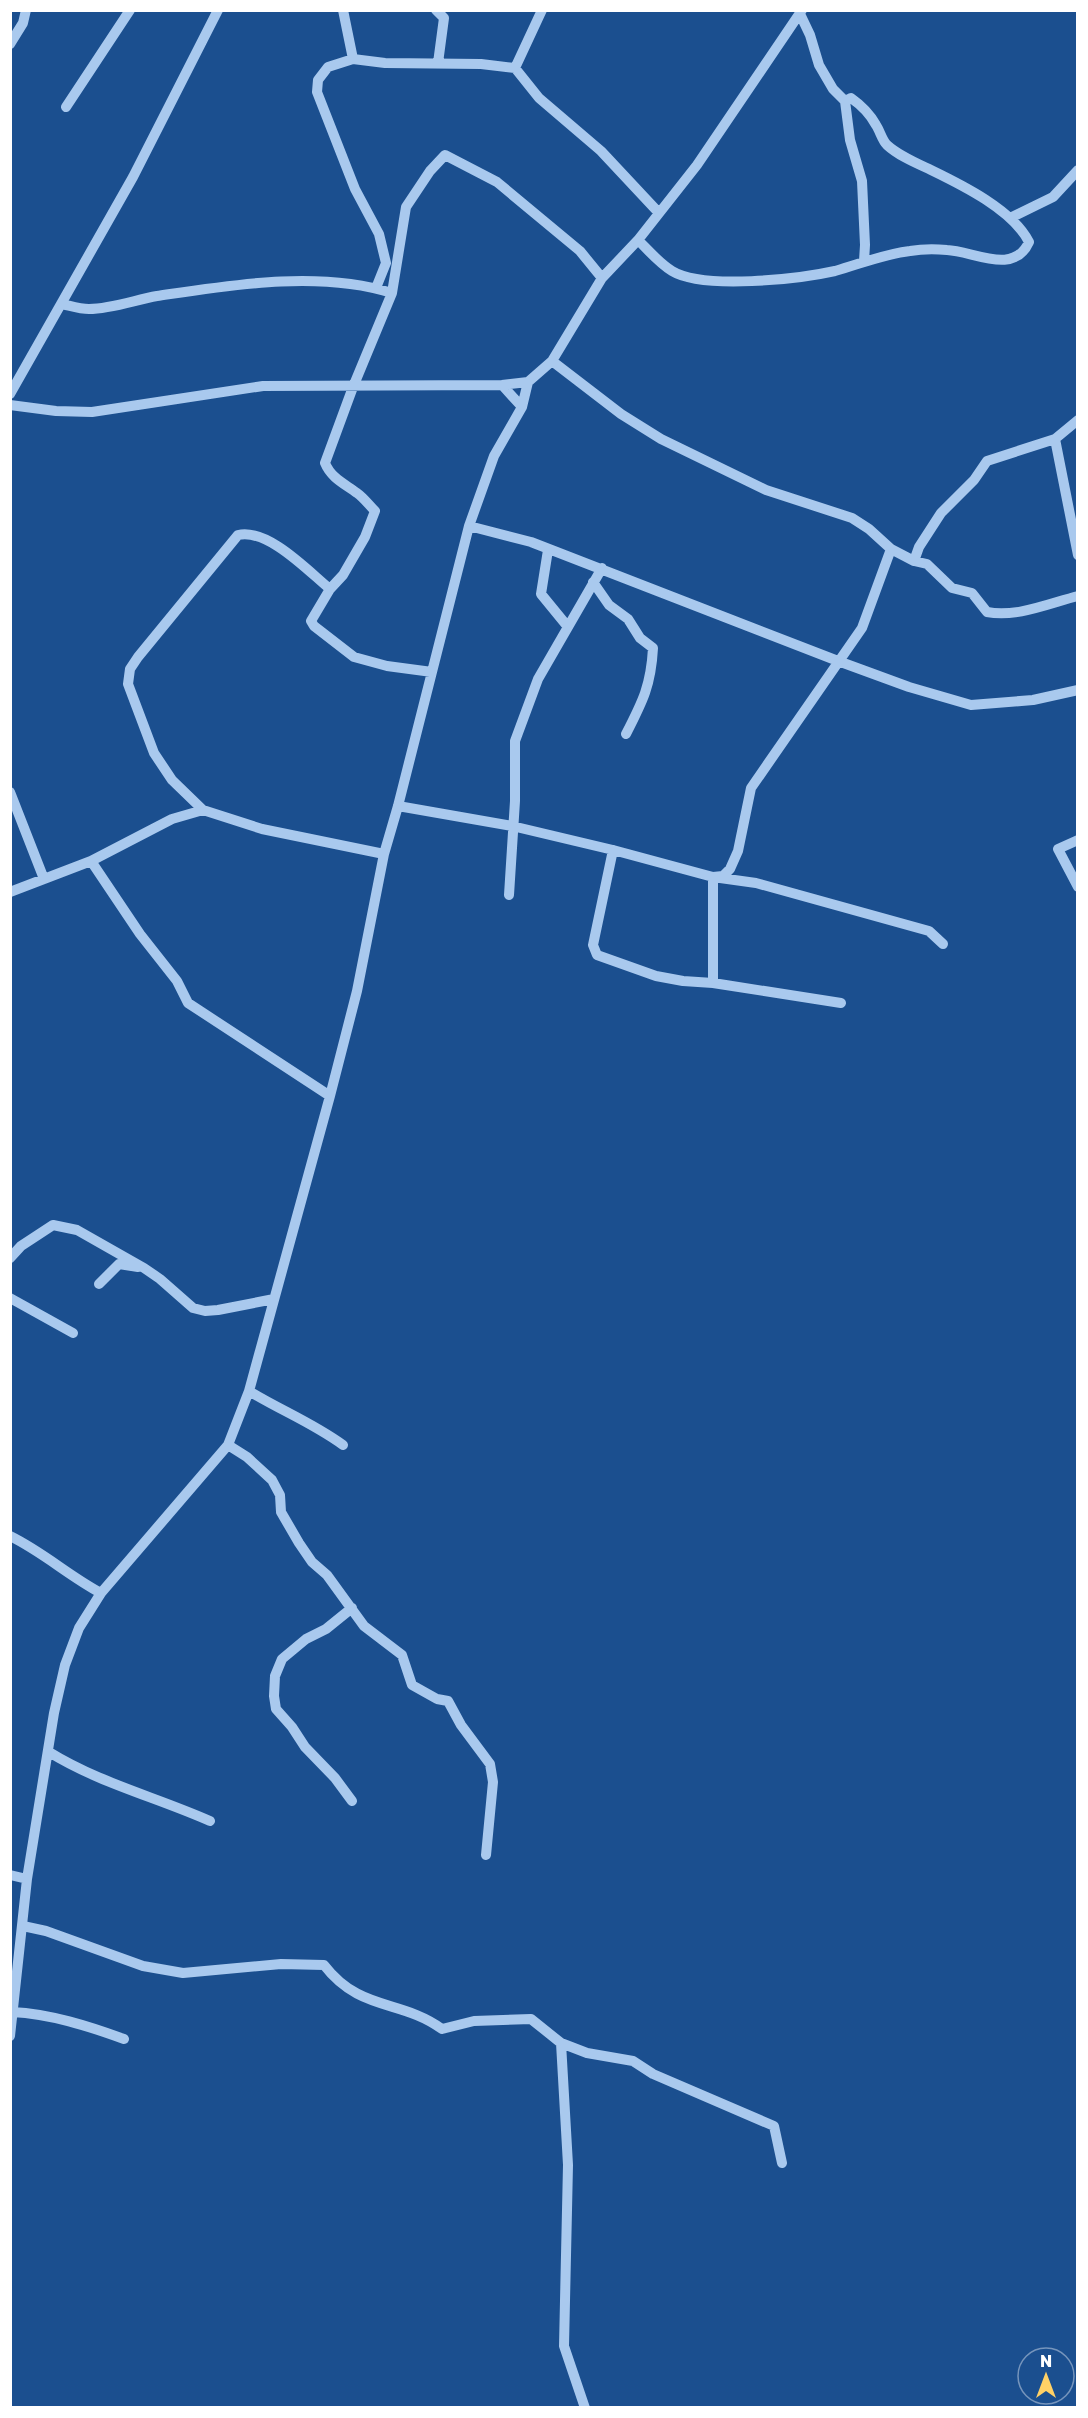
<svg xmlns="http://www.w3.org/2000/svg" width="1088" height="2418" font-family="'Golos Text',sans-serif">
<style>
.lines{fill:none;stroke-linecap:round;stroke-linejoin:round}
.minor{stroke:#a9c9ee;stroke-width:10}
</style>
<rect width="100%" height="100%" fill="#1b4f8f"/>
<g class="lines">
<!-- minor -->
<path class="minor" d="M343 10 353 59
M436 10 444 18 438 63
M800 14 810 35 819 65 833 89 845 101 850 140 862 181 865 245 864 261
M10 44 23 23 26 10
M515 68 542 10
M66 107 130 10
M1010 218 1053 197 1078 170
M638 240C648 250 659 263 672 271 703 290 799 279 835 271 860 264 884 254 910 251 922 249 935 249 947 250 973 251 1014 276 1029 242 1013 210 962 185 931 170 916 163 899 156 887 145 882 140 880 131 876 125 870 114 861 105 851 98L845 101
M376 288 386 263 379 234 355 189 317 92 318 80 328 67 353 59 385 63 481 64 515 68 539 98 601 151 659 213
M62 304C71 306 80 309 89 309 111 309 135 300 157 296 231 285 319 270 392 293
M552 361 621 414 661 439 766 490 852 518 869 529 891 549 914 561 927 564 952 588 972 593 987 612C1016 618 1050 603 1078 596
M502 385 522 407
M10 394 133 177 218 10
M10 405 56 411 92 412 263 386 502 385 528 382 552 361 602 278 638 240 697 165 802 10
M1078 420 1055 439 1078 555
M469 526 531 542 838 661 909 687 971 705 1033 700 1078 690
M548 550 541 594 568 627
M914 561 919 547 941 513 974 480 987 461 1055 439
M593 582 609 605 628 619 640 638 653 648C651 685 643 701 626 734
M432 672 387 666 354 657 314 626 311 621 330 589 343 575 365 537 375 511C369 505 364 498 357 493 345 484 331 478 325 463L353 387 392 293 406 207 430 171 445 155 497 182 580 251 602 278
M10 792 44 879
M398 806 512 826 613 850 713 877 756 883 929 931 943 944
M203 810 172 780 154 753 128 684 130 669 138 657 238 535C268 528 308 571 330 589
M1078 840 1058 849 1078 887
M613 850 593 945 597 955 656 976 683 981 713 983 841 1003
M91 861 140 934 177 981 188 1003 330 1096
M10 892 91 861 172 819 203 810 262 829 384 854
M509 895 515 801V741L538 679 602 568
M713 983V877L723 876 730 869 738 851 751 788 862 628 891 549
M10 1258 21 1246 53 1225 77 1230 144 1268 160 1279 193 1308 205 1311 218 1310 274 1299
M99 1284 119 1264 138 1267
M10 1298 73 1333
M249 1391C280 1410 313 1423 343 1445
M228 1445 247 1457 272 1480 280 1495 281 1512 299 1543 312 1562 327 1575 364 1626 402 1655 412 1685 437 1699 448 1701 461 1725 490 1764 493 1782 486 1855
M10 1536C43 1552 69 1576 101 1593
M352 1608 326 1629 306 1639 282 1659 275 1676 274 1696 276 1709 292 1727 305 1747 335 1778 352 1801
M49 1752C99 1783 156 1797 210 1821
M10 1875 27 1879
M23 1926 46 1931 143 1966 183 1973 281 1964 324 1965C360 2012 401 1999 442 2029L474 2021 531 2019 561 2043 587 2053 633 2061 653 2074 774 2126 782 2163
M12 2012C51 2014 88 2026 124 2039
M10 2036 27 1879 54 1713 65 1665 79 1628 101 1593 228 1445 249 1391 330 1096 357 991 384 854 398 806 469 526 494 456 522 407 528 382
M561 2043 568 2165 564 2346 585 2408"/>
</g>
<!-- border -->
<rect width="1088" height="2418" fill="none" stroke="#ffffff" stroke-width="24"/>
<!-- north arrow -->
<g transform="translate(1046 2376)"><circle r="28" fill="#1b4f8f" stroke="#7695bc" stroke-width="1.5"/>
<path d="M0-4.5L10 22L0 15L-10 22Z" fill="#ffd166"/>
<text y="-9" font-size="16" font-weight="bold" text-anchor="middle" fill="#ffffff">N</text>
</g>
</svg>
